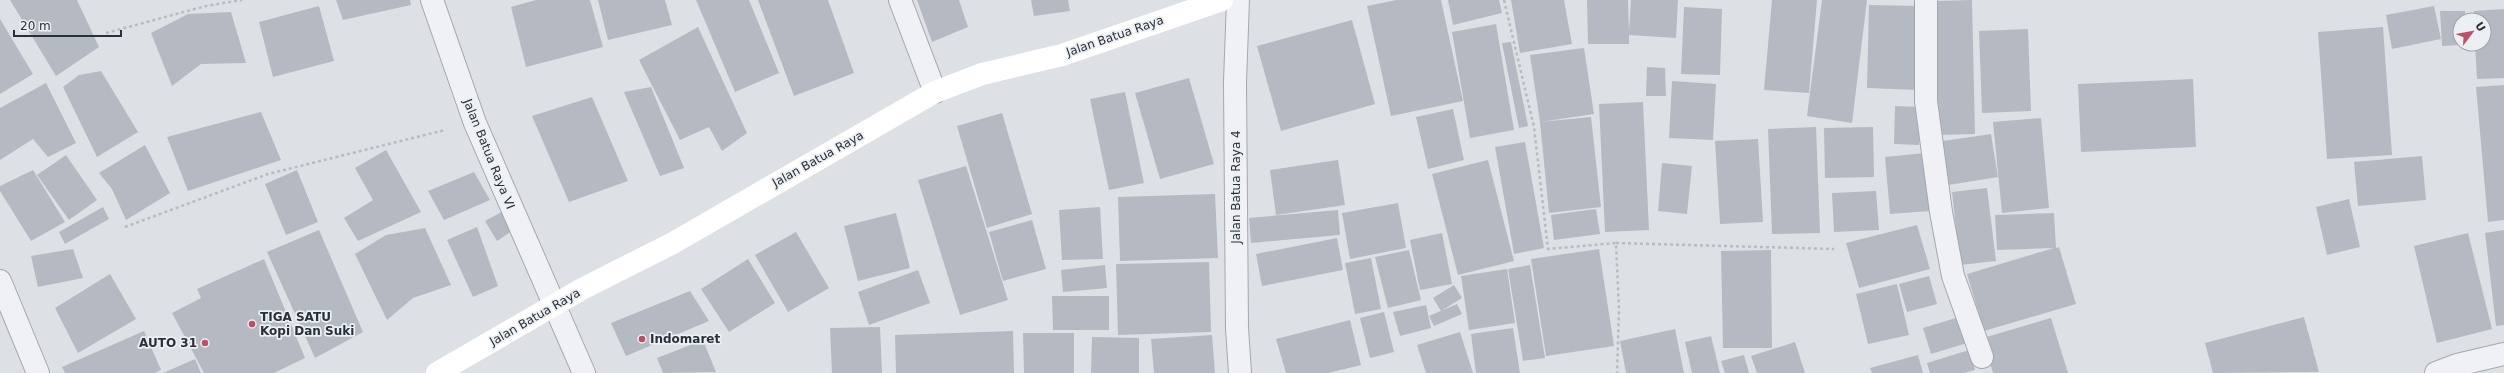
<svg xmlns="http://www.w3.org/2000/svg" width="2504" height="373" font-family="'DejaVu Sans',sans-serif">
<style>
.building{fill:#b5bac2}
.lines{fill:none;stroke-linecap:round;stroke-linejoin:round}
.minor-casing{stroke:#a3a8ae;stroke-width:24}
.path{stroke:#b8bbc0;stroke-width:2.5;stroke-dasharray:3 3;stroke-linecap:butt}
.minor{stroke:#f0f1f4;stroke-width:22}
.secondary{stroke:#fff;stroke-width:22}
.poi-dot{fill:#bf4e64;stroke:#ecf0f3;stroke-width:1.5}
.labels{text-anchor:middle;stroke-width:3.5;stroke-linejoin:round;paint-order:stroke}
.street-label{font-size:12px;fill:#28303a;stroke:#ecf0f3}
.poi-label{font-size:12px;font-weight:bold;fill:#28303a;stroke:#ecf0f3;text-anchor:start}
</style>
<rect width="100%" height="100%" fill="#dde1e5"/>
<!-- building -->
<path class="building" d="M10 0H77L99 47 56 76Z
M336 0H410L411 5 343 20Z
M536 0H590L603 47 526 67 511 7Z
M598 0H665L672 25 608 40Z
M696 0H749L779 73 735 92Z
M758 0H828L854 73 794 96Z
M917 0H959L968 27 932 42Z
M1031 0H1068L1070 11 1034 16Z
M1397 0H1441L1463 101 1391 116 1367 6Z
M1448 0H1499L1502 13 1453 25Z
M1511 0H1564L1572 44 1520 53Z
M1587 0H1628L1629 32 1631 0H1678L1676 38 1629 35V44H1588Z
M1772 0H1817L1809 93 1764 90Z
M1822 0H1867L1852 123 1807 116Z
M1972 0 1975 134 1939 135 1935 1Z
M1869 5 1921 6 1919 90 1867 88Z
M319 6 334 61 273 77 259 22Z
M2434 6 2441 39 2392 49 2386 15Z
M1684 7 1722 9 1720 75 1681 74Z
M2504 9V78L2477 79 2475 44H2484V20H2474V11Z
M2440 11H2465V20H2460V45L2442 46Z
M231 12 246 63 201 64 172 86 151 33 188 14Z
M0 19 33 74 0 94Z
M1352 20 1375 104 1281 131 1257 46Z
M1496 24 1514 130 1470 138 1452 32Z
M698 27 747 133 722 151 709 127 680 140 639 60Z
M2383 27 2392 155 2327 159 2318 32Z
M2028 29 2031 111 1982 113 1979 31Z
M1511 42 1528 126 1519 128 1502 43Z
M1584 48 1594 114 1540 122 1530 55Z
M1647 67 1665 68 1666 96H1646Z
M101 71 138 132 97 157 63 87 79 75Z
M1189 78 1214 164 1160 179 1135 93Z
M2193 79 2196 147 2081 152 2078 84Z
M1672 81 1716 84 1713 140 1669 138Z
M46 83 76 143 48 157 33 139 0 160V108Z
M2504 85V220L2488 222 2476 87Z
M651 87 684 168 660 176 624 92Z
M1125 92 1144 183 1109 190 1090 99Z
M592 97 628 181 569 202 532 116Z
M1643 102 1649 230 1605 232 1599 104Z
M1895 106 1920 107 1919 145 1894 144Z
M1453 109 1464 160 1428 169 1416 117Z
M261 112 281 160 188 191 167 137Z
M1002 113 1032 214 987 228 957 126Z
M1591 117 1601 207 1549 213 1540 122Z
M2041 118 2049 208 2002 213 1993 122Z
M1816 127 1820 233 1772 234 1768 129Z
M1873 127 1874 177 1825 178 1824 128Z
M1991 134 1998 177 1942 186 1936 142Z
M1758 139 1763 222 1720 224 1715 141Z
M1525 142 1544 248 1514 254 1495 147Z
M145 145 170 193 126 220 112 189 99 173Z
M386 150 421 212 358 241 344 218 373 200 355 168Z
M1925 153 1930 211 1890 214 1885 157Z
M66 155 97 200 69 220 37 175Z
M2422 156 2426 200 2358 206 2354 162Z
M1338 160 1345 205 1276 215 1270 170Z
M1488 160 1514 261 1458 275 1432 174Z
M1662 163 1692 166 1687 214 1658 211Z
M966 166 1008 300 960 315 918 180Z
M33 170 65 222 31 241 0 191V186Z
M297 170 318 222 286 235 265 184Z
M474 172 490 200 444 220 428 191Z
M1987 188 1996 261 1960 265 1952 192Z
M1876 191 1879 230 1834 232 1832 193Z
M1215 194 1218 258 1120 261 1118 197Z
M2349 199 2360 247 2327 255 2316 207Z
M1398 203 1406 248 1350 259 1342 213Z
M103 207 109 219 65 244 59 232Z
M1100 207 1103 259 1062 260 1059 210Z
M1596 209 1600 234 1554 240 1551 215Z
M505 210 515 229 497 241 485 221Z
M1338 210 1340 235 1251 243 1249 218Z
M896 213 910 268 858 281 844 226Z
M2054 213 2056 248 2059 247 2076 304 1984 331 1967 274 2054 248 1997 250 1995 215Z
M1032 220 1046 269 1003 281 989 232Z
M1917 225 1930 269 1859 288 1846 243Z
M477 227 498 286 473 297 447 240Z
M425 228 451 285 413 298 387 320 355 254 386 235Z
M319 230 363 332 315 358 267 252Z
M2504 230V325L2496 326 2485 233Z
M796 232 829 288 788 312 755 255Z
M1442 233 1452 284 1420 290 1410 240Z
M2468 233 2492 329 2437 343 2414 246Z
M1337 238 1343 270 1262 286 1256 254Z
M73 249 83 278 38 287 31 256Z
M1599 249 1614 346 1546 356 1531 259Z
M1409 250 1421 300 1388 308 1375 257Z
M1771 250 1772 348H1723L1721 251Z
M1371 258 1381 309 1355 314 1345 263Z
M264 259 305 358 274 373H204L172 313 201 298 197 289Z
M748 259 775 303 729 332 701 289Z
M1209 262 1211 332 1118 335 1116 264Z
M1105 265 1107 288 1063 292 1061 270Z
M1530 265 1545 358 1523 361 1508 269Z
M1507 269 1515 323 1469 330 1461 276Z
M918 270 930 303 869 325 858 292Z
M110 274 136 319 78 353 55 308Z
M1929 276 1937 304 1907 312 1899 284Z
M1897 284 1909 335 1868 344 1856 294Z
M1454 285 1462 298 1441 311 1433 298Z
M690 291 709 321 626 356 611 323Z
M1052 296H1109V330H1053Z
M1457 304 1462 314 1434 326 1429 316Z
M1426 305 1431 328 1400 336 1393 312Z
M1384 312 1394 352 1370 358 1360 318Z
M1959 317 1967 343 1931 354 1923 328Z
M2304 317 2319 372 2213 373 2205 343Z
M2051 318 2068 373H1993L1983 338Z
M1350 320 1361 365 1328 373H1286L1276 339Z
M880 327 882 373H832L830 328Z
M1513 328 1520 373H1476L1471 334Z
M1675 329 1684 373H1626L1620 341Z
M144 331 161 370 155 373H65L62 367Z
M1013 331 1014 373H896L895 335Z
M1460 332 1473 373H1426L1417 345Z
M1023 333H1074V373H1024Z
M1212 335 1215 373H1154L1151 339Z
M1711 336 1720 373H1692L1685 342Z
M1092 337 1139 338V373H1091Z
M703 340 716 372 663 373 657 358Z
M1795 342 1805 373H1757L1751 356Z
M1969 350 1975 370 1964 373H1930L1927 363Z
M1744 355 1749 373H1725L1721 361Z
M1918 355 1923 373H1872L1870 368Z
M195 359 201 373H163Z"/>
<g class="lines">
<defs>
<path id="minor" d="M432 0 475 123 584 373
M900 0 935 92
M1238 0 1235 82 1237 328 1240 373
M1926 0V101L1941 212 1953 276 1982 357
M0 281 38 373
M2436 373 2457 365 2504 354"/>
</defs>
<!-- minor casing -->
<use href="#minor" class="minor-casing"/>
<!-- path -->
<path class="path" d="M1504 0 1534 127 1548 249 1616 243 1619 310 1617 373
M106 33 206 6 242 0
M125 227 268 174 445 130
M1616 243 1834 249"/>
<!-- minor -->
<use href="#minor" class="minor"/>
<!-- secondary -->
<path class="secondary" d="M437 373 582 289 673 243 935 92 982 74 1062 55 1222 0"/>
</g>
<!-- markers -->
<g class="poi-dot">
<circle cx="252" cy="324" r="4"/>
<circle cx="642" cy="339" r="4"/>
<circle cx="205" cy="343" r="4"/>
</g>
<g class="labels">
<!-- street labels -->
<g class="street-label">
<text transform="translate(1115 36) rotate(-19)" y="4">Jalan Batua Raya</text>
<text transform="translate(489 154) rotate(68)" y="4">Jalan Batua Raya VI</text>
<text transform="translate(818 159) rotate(-29)" y="4">Jalan Batua Raya</text>
<text transform="translate(1236 187) rotate(-90)" y="4">Jalan Batua Raya 4</text>
<text transform="translate(535 317) rotate(-30)" y="4">Jalan Batua Raya</text>
</g>
<!-- poi labels -->
<g class="poi-label">
<text x="260" y="321">TIGA SATU<tspan x="260" dy="14">Kopi Dan Suki</tspan></text>
<text x="650" y="343">Indomaret</text>
<text x="197" y="347" text-anchor="end">AUTO 31</text>
</g>
</g>
<!-- north arrow -->
<g transform="translate(2472 32) rotate(58)"><circle r="19" fill="#ecf0f3" stroke="#9ea3a9"/>
<path d="M0-3L7 15L0 10L-7 15Z" fill="#bf4e64"/>
<text y="-6" font-size="11" font-weight="bold" text-anchor="middle" fill="#28303a">U</text>
</g>
<!-- scale -->
<path d="M14 30v6h107v-6" fill="none" stroke="#28303a" stroke-width="2"/>
<text x="20" y="30" font-size="12" fill="#28303a" stroke="#ecf0f3" stroke-width="3" paint-order="stroke">20 m</text>
</svg>
